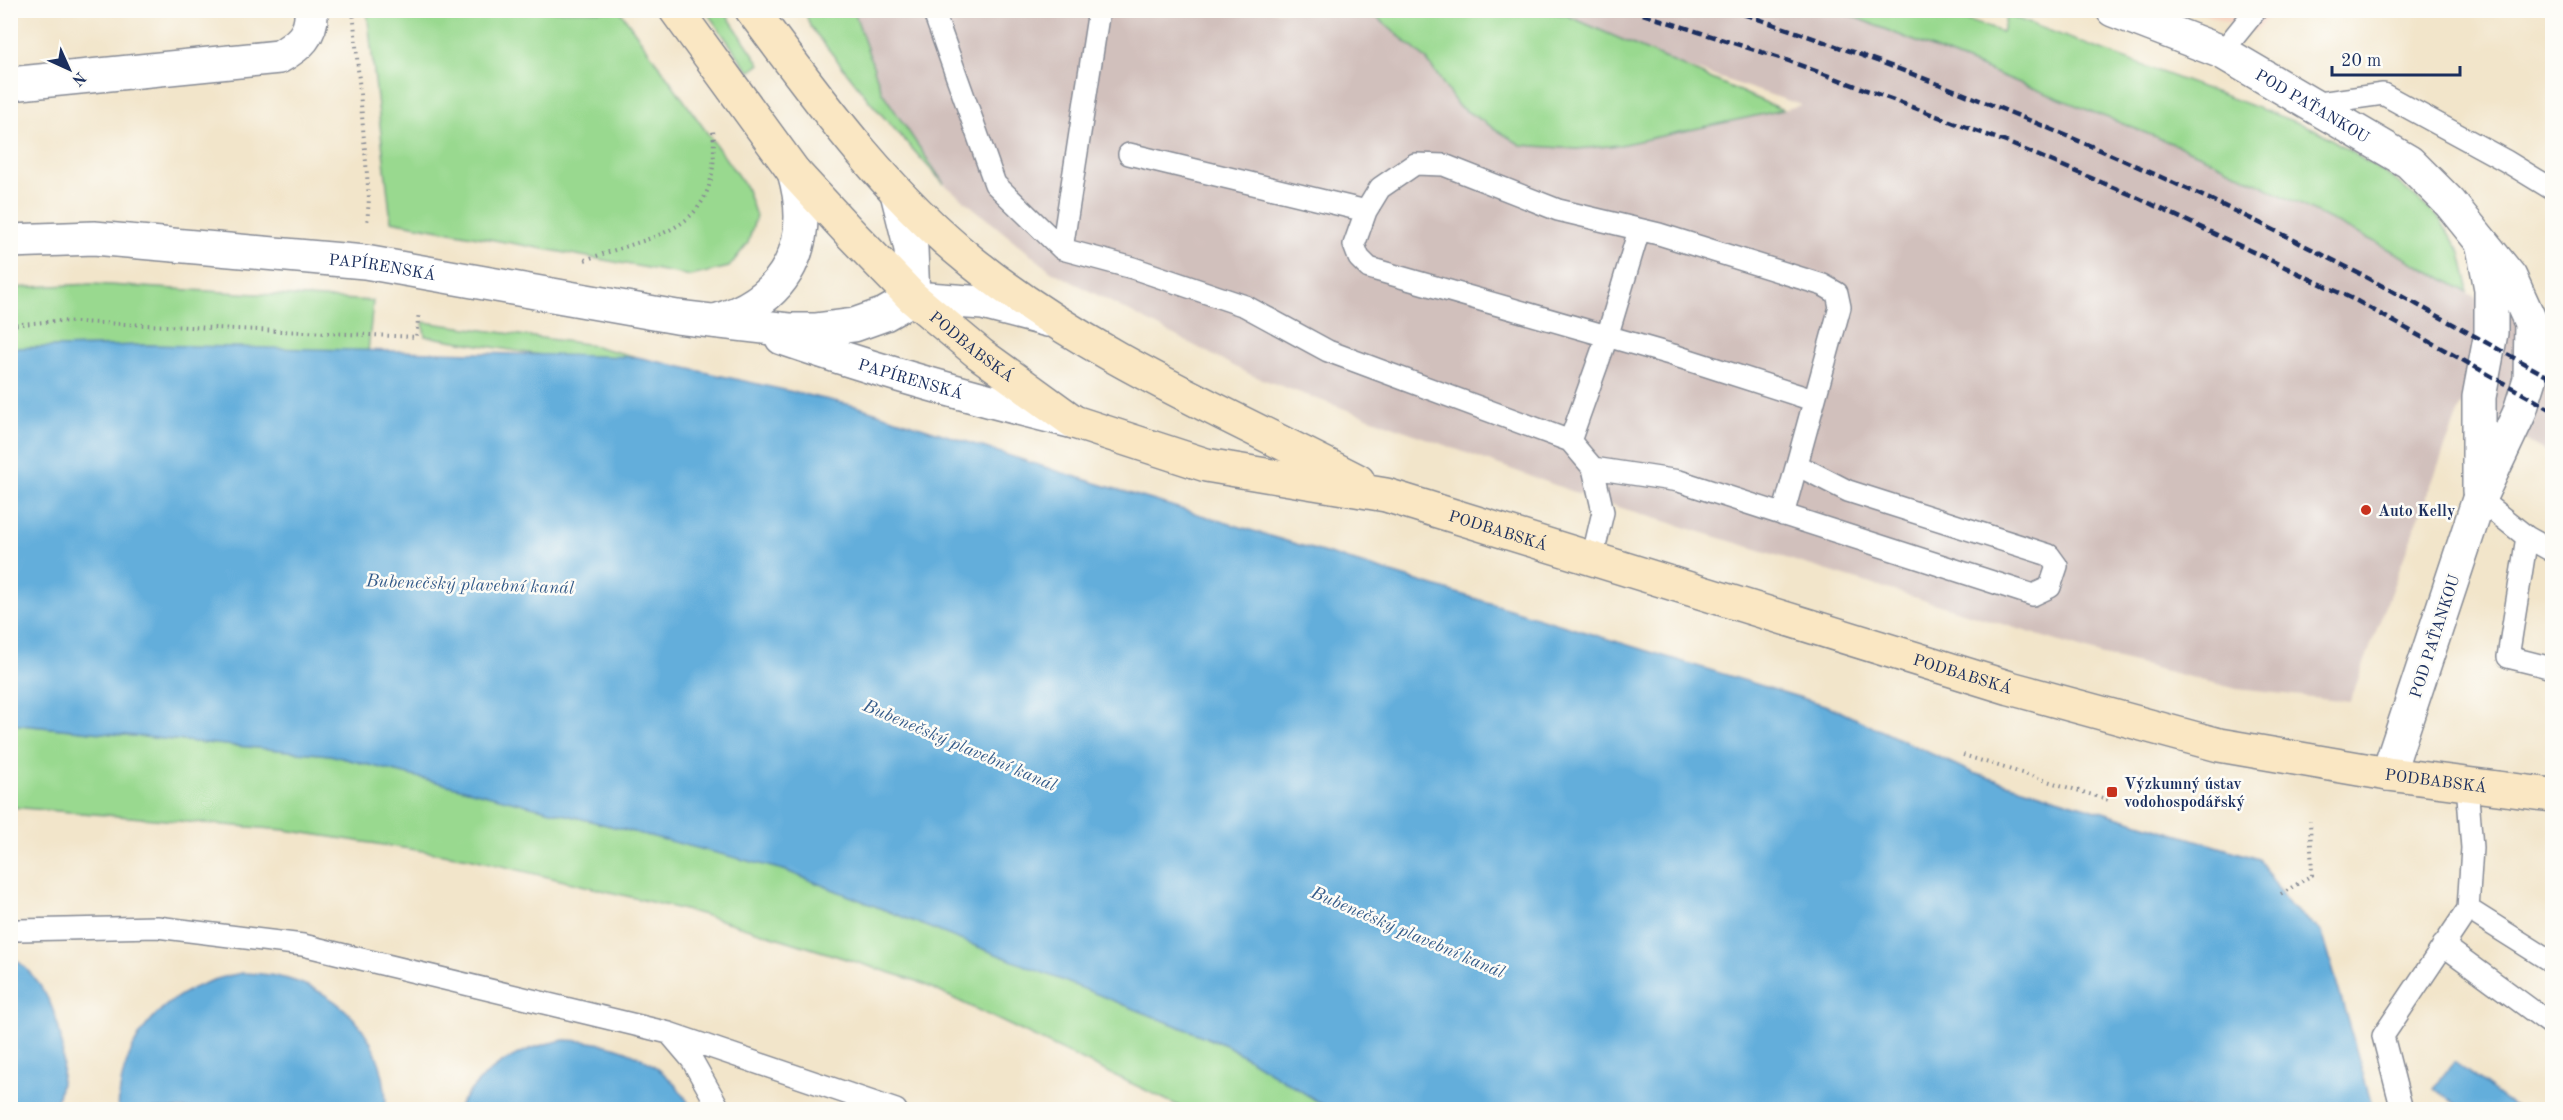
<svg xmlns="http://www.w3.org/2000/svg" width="2563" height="1120" font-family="'Old Standard TT',serif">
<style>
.built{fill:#f5d3c1}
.industrial{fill:#d1c0bc}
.green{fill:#99d98f;stroke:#5a8476;stroke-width:1.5}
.water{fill:#63aedb;stroke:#3f6e9c;stroke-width:1.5}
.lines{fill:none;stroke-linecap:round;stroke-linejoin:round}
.service-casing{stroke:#868a94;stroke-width:24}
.minor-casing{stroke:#868a94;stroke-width:36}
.tertiary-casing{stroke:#868a94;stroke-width:36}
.secondary-casing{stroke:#868a94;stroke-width:36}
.path{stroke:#868a94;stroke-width:4;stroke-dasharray:1.5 4.5;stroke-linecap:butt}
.service{stroke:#fff;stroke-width:21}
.minor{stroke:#fff;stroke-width:33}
.tertiary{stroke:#fff;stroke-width:33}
.secondary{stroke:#fae7c3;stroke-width:33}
.rail{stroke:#1b2f5e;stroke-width:4.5;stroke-dasharray:9 4.5;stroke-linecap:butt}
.poi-dot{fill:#c8321e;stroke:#fdfcf7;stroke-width:2}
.labels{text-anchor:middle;stroke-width:5;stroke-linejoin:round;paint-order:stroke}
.street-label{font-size:16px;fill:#1b2f5e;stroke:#fdfcf7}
.poi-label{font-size:16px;font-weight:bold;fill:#1b2f5e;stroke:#fdfcf7;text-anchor:start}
.water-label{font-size:18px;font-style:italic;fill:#345b8a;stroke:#fdfcf7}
</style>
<rect width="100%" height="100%" fill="#fdfcf7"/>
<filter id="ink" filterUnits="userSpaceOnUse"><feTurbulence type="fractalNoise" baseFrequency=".0167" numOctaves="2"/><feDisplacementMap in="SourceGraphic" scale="12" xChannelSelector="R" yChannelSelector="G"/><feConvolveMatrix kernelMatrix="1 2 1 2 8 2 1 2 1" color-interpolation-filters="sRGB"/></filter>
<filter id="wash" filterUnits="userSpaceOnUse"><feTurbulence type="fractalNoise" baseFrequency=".008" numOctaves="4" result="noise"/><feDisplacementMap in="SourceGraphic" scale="24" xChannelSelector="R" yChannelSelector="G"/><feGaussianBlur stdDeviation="1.35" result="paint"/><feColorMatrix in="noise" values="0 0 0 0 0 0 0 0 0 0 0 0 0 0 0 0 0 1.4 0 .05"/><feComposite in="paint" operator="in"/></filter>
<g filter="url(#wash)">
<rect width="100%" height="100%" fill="#f2e5ca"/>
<!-- built -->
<path class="built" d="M2195 11H2274L2255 32Z"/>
<!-- industrial -->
<path class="industrial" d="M851 11H1361L1372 13 1427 60 1458 106 1783 110 1801 105 1616 43 1492 11H1839L2201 155 2385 247 2552 339V455L2461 405 2350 701 2237 689 2103 655 1602 502 1251 375 1051 271 944 184 882 92Z"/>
<!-- green -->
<path class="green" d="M1539 10 1568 16 1783 110 1620 145 1577 149 1521 145 1458 106 1427 60 1372 13 1361 11Z
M367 11H620L746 187 756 216 748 243 729 267 691 276 391 221Z
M706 11H724L760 64 751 71 748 70Z
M805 11H854L882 92 944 184 871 103 810 26Z
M1839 11H1939L2002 32 2007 15 2317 130 2394 179 2439 218 2461 253 2467 279V292L2385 247 2201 155Z
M92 284 373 301 368 352 149 345 11 348V288Z
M423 322 586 344 637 357 547 356 425 336Z
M10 724 330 755 784 870 1228 1046 1330 1109H1185L917 981 701 914 469 858 285 830 11 807Z"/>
<!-- water -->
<path class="water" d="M149 345 637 357 856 406 1063 473 1828 706 1973 773 2259 859 2288 904 2322 932 2373 1109H1330L1228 1046 784 870 330 755 11 724V348Z
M10 955C59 990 74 1055 54 1109H11Z
M242 973C323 973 387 1025 386 1109H118C122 1032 168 986 242 973Z
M564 1040C618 1041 665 1060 692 1109H457C483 1069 517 1048 564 1040Z
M2454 1062 2518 1109H2463L2433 1088Z"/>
</g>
<g filter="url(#ink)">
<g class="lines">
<defs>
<path id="service" d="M933 10 995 184 1062 249 1133 268 1245 306 1328 351 1570 441 1593 468 1603 512 1592 559
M2222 52 2256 10
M2312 104 2383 94 2506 161 2552 189
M1129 154 1366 211
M1062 249 1099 10
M1570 441 1607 337 1639 230
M1593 468 1679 481 2033 595 2050 587 2057 566 2049 555 1848 491 1797 465
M2479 499 2527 537 2552 551
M1783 515 1840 307 1837 293 1823 285 1659 234 1558 210 1444 165 1415 164 1380 188 1366 211 1354 245 1359 258 1369 268 1673 355 1813 400
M2527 537 2508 657 2552 668
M2467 784 2472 848 2468 909 2552 962
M19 930 157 927 303 945 669 1033 896 1110
M2443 945 2552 1025
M669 1033 692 1060 720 1110
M2402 1110 2383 1036 2468 909"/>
<g id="minor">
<path id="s1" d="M2113 10 2222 52 2409 162 2450 203 2510 277 2531 323 2530 379 2519 414 2479 499 2388 774"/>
<path d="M10 84 279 57C298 46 313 35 311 10"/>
<path d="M2479 491V397L2491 333V289L2483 247"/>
</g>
<g id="tertiary">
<path d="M897 193 911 249 913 298"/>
<path id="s2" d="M10 241 94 238 365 262 677 317 789 330H815L854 325 885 314 913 298 983 303 1048 320"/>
<path d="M715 321C788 300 815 243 794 172"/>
<path id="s3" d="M782 338C878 371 975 398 1074 422"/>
</g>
<g id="secondary">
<path id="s4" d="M676 10 794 172 853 236 913 298 980 354 1074 422 1206 465 1386 495 2010 688 2219 745 2388 774 2552 795"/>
<path d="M752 10C819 100 884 191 972 262 1086 354 1228 414 1358 481"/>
</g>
</defs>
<!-- service casing -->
<use href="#service" class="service-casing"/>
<!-- minor casing -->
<use href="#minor" class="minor-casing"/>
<!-- tertiary casing -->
<use href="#tertiary" class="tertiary-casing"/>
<!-- secondary casing -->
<use href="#secondary" class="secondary-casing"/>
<!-- path -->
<path class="path" d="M353 10 369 198 367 225
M585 260C662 232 722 233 713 130
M10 325 56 321 416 337 419 312
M1963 755 2112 801
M2281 894 2312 875 2310 821"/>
<!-- service -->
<use href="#service" class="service"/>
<!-- minor -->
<use href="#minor" class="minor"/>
<!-- tertiary -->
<use href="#tertiary" class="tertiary"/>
<!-- secondary -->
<use href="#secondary" class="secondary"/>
<!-- rail -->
<path class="rail" d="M1630 10 1786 60 2006 142 2134 196 2357 301 2552 410
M1731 10C1882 60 2030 117 2174 183 2304 241 2428 310 2552 379"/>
</g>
</g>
<!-- markers -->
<g class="poi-dot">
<circle cx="2366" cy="510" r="6"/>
<rect x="2106" y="786" width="12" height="12" rx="3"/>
</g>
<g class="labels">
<!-- street labels -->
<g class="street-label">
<text dy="6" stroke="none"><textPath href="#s1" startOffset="222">POD PAŤANKOU</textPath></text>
<text dy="6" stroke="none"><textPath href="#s2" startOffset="374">PAPÍRENSKÁ</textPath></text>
<text dy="6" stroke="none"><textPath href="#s4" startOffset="450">PODBABSKÁ</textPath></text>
<text dy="6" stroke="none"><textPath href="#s3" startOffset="135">PAPÍRENSKÁ</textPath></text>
<text dy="6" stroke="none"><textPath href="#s4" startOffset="1016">PODBABSKÁ</textPath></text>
<text transform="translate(2434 636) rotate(-72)" y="6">POD PAŤANKOU</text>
<text dy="6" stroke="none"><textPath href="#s4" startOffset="1502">PODBABSKÁ</textPath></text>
<text dy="6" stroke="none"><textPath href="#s4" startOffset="1988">PODBABSKÁ</textPath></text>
</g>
<!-- poi labels -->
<g class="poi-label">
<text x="2378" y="516">Auto Kelly</text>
<text x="2124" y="789">Výzkumný ústav<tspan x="2124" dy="18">vodohospodářský</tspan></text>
</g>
<!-- water labels -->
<g class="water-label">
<text transform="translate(470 584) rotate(2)" y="6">Bubenečský plavební kanál</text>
<text transform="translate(960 745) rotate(23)" y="6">Bubenečský plavební kanál</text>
<text transform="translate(1408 932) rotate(23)" y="6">Bubenečský plavební kanál</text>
</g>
</g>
<!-- margin -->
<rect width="2563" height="1120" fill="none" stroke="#fdfcf7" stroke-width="36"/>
<!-- north arrow -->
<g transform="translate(69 69) rotate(135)" stroke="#fdfcf7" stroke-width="4.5" paint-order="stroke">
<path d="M0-4.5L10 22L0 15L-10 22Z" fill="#1b2f5e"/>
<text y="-9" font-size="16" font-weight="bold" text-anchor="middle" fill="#1b2f5e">N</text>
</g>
<!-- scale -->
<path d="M2332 66v9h128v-9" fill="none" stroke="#1b2f5e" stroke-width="3"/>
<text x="2341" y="66" font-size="18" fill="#1b2f5e" stroke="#fdfcf7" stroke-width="4.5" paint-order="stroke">20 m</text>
</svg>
